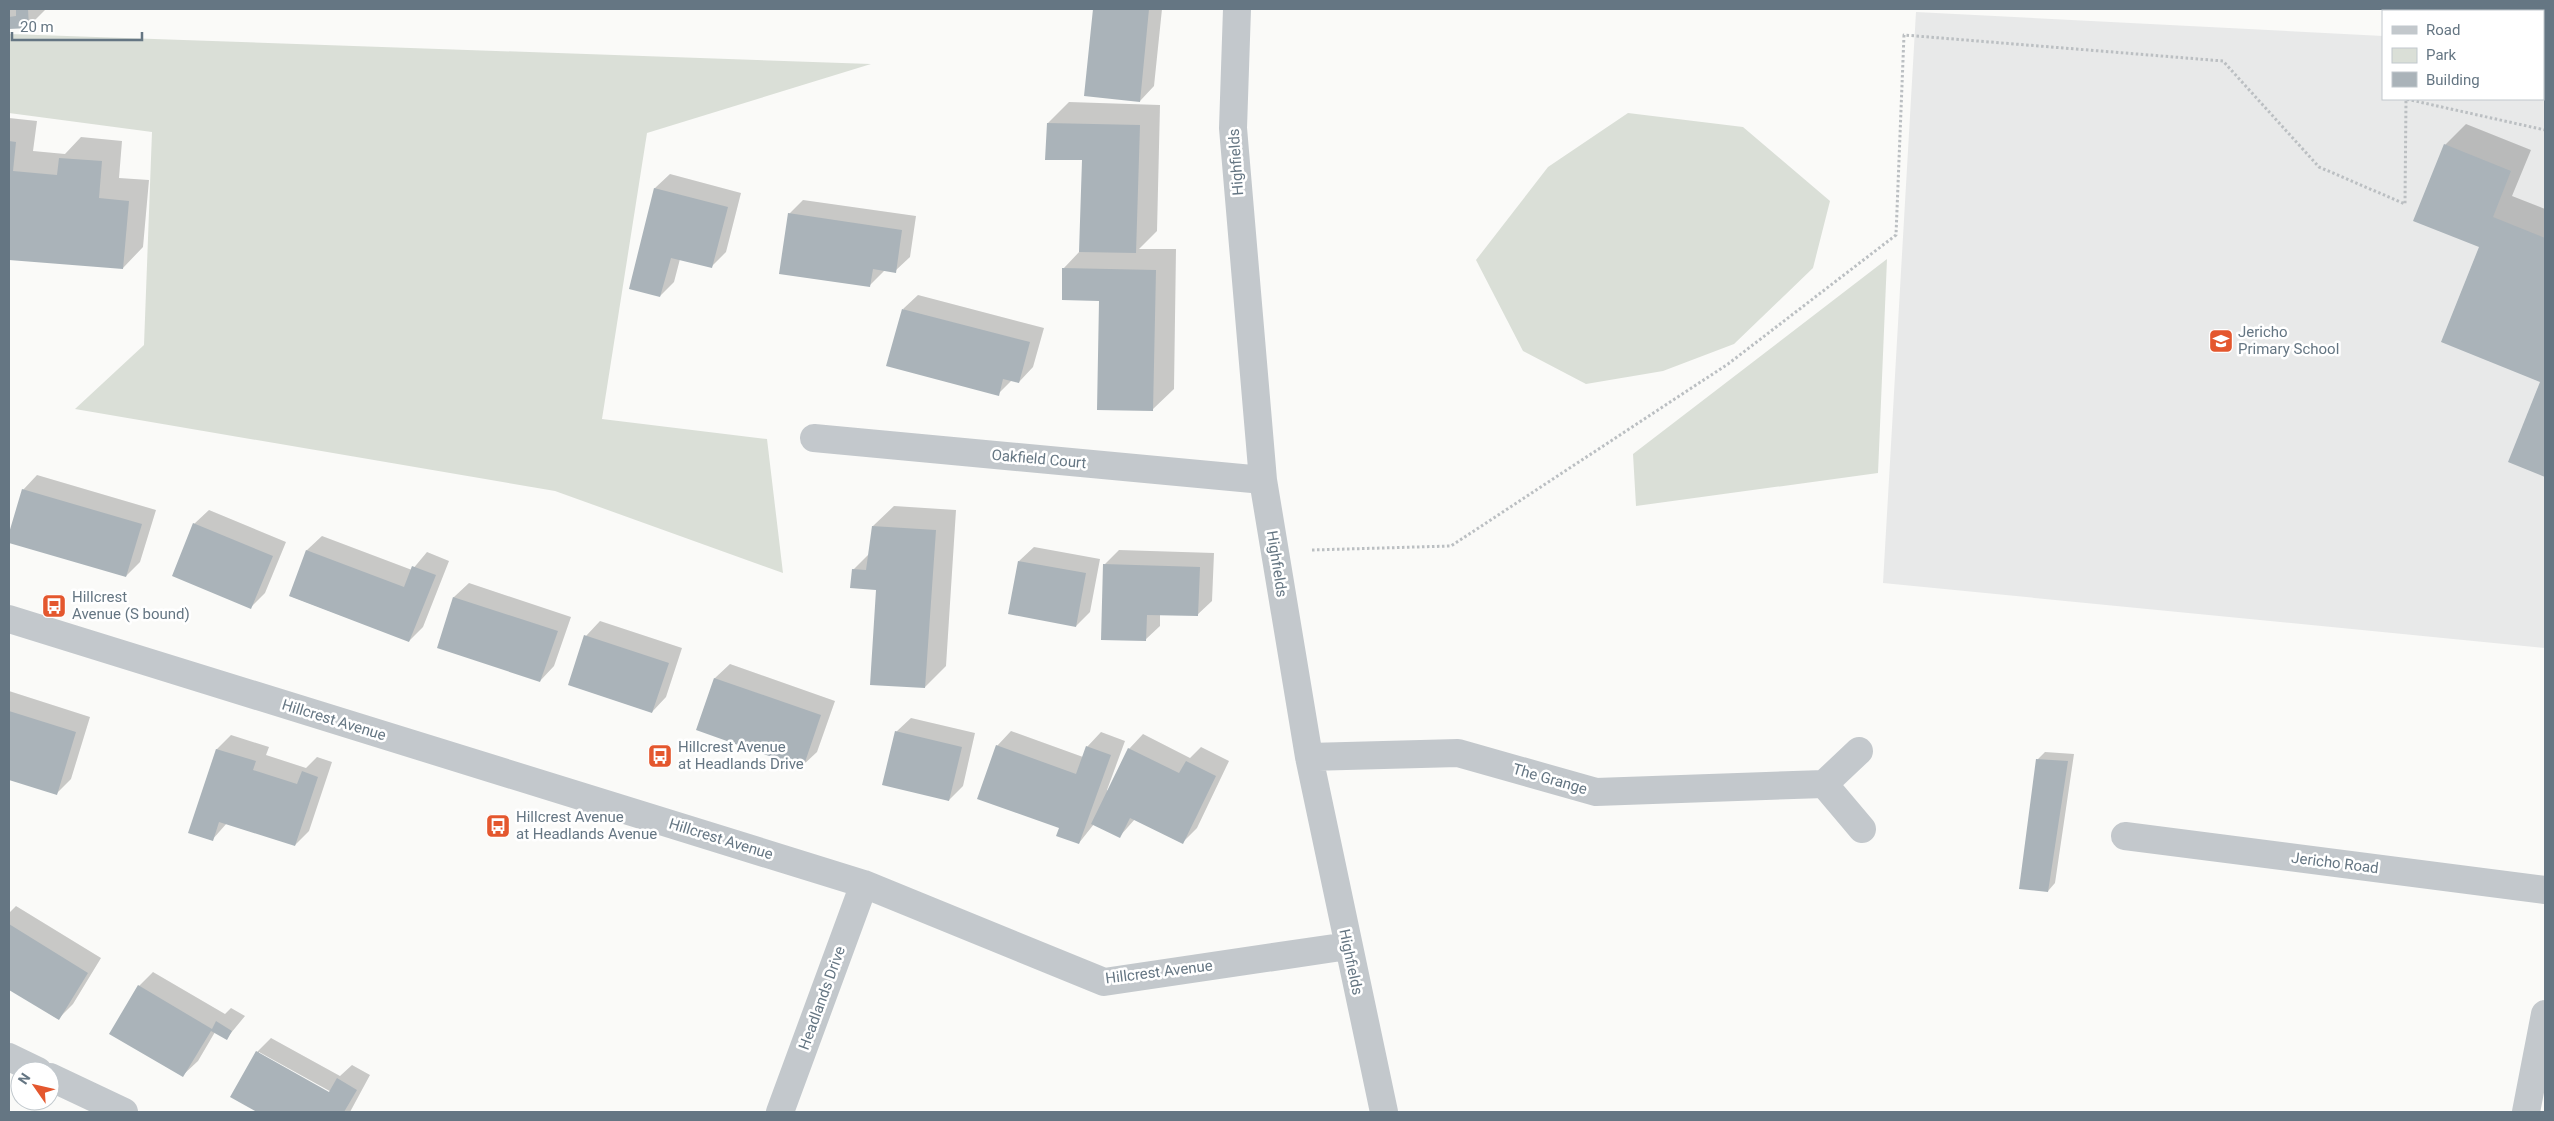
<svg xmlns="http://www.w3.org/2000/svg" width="2554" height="1121" font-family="Roboto,sans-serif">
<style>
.built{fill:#e8e9e9}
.green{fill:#dadfd7}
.shadow{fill:#0003;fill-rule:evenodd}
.building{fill:#aab3b9}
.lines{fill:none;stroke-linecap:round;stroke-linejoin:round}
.path{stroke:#bbbfc2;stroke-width:3;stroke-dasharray:2.5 2.5;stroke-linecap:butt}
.minor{stroke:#c3c8cc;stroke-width:28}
.labels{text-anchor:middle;stroke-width:5;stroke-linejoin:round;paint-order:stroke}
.street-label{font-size:15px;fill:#657683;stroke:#fff}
.poi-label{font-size:15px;fill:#657683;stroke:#fff;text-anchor:start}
</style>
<rect width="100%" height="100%" fill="#fafaf8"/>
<!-- built -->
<path class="built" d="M1916 12 2383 36V99H2543V44H2545V648L1883 583Z"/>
<!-- green -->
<path class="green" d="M9 34 871 64 647 133 602 419 767 439 783 573 555 491 75 409 144 345 152 132 9 113Z
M1628 113 1743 127 1830 201 1813 268 1734 344 1663 371 1586 384 1523 351 1476 260 1548 167Z
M1887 259 1878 473 1636 506 1633 454Z"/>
<!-- shadow -->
<path class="shadow" d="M9 9H46L28 27H9Z
M1094 9H1162L1154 86 1140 101 1085 95Z
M1069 102 1160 105 1157 231 1139 249H1176L1174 389 1153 409 1101 300 1064 268 1080 251 1083 159 1048 123Z
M9 118 37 121 33 151 65 154 81 137 122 141 119 178 149 180 143 247 123 268 9 258Z
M2466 124 2531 150 2512 196 2545 209V475L2510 461 2541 381 2481 246 2445 145Z
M670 174 741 193 726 252 711 267 680 259 674 282 660 296 630 288 655 188Z
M803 200 916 216 910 257 895 271H884L870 285 789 214Z
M918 295 1044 328 1033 367 1019 382 1012 380 998 394 903 309Z
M37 475 156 510 140 562 126 576 9 542 23 490Z
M894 506 956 510 946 666 925 687 878 589 853 570 870 553 873 526Z
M209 510 286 542 265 593 251 607 194 524Z
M322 536 412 570 427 552 449 561 423 627 409 641 290 596 307 550Z
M1034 547 1100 559 1090 612 1076 626 1019 561Z
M1119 550 1214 553 1212 601 1197 615 1160 614V626L1145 640 1105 564Z
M469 583 571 617 554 666 540 681 438 647 454 597Z
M600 621 682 648 666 697 652 712 586 636Z
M730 664 835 701 817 752 802 766 697 729 715 678Z
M9 691 90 717 71 779 57 793 9 779Z
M911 718 975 733 963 786 949 800 896 732Z
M1011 731 1083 757 1087 747 1101 732 1125 741 1107 790 1108 791 1129 749 1143 734 1190 758 1201 747 1229 761 1197 828 1182 843 1135 819 1120 836 1094 824 1079 843 1061 827 997 746Z
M231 735 269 747 266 755 306 768 317 757 332 762 309 831 295 845 227 823 212 840 190 833 217 749Z
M2045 752 2074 754 2055 883 2048 891 2038 759Z
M16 906 101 958 73 1004 58 1019 9 988V913Z
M153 972 225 1014 231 1008 245 1016 226 1039 215 1032 198 1061 183 1075 139 986Z
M271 1038 340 1076 352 1065 370 1075 350 1112H259L232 1097 257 1052ZM259 1052 335 1094 334 1096 259 1055Z"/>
<!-- building -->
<path class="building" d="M16 9H28L29 28 9 29V17L16 16Z
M1093 9H1149L1140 102 1084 96Z
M1047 123 1140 125 1136 253 1079 252 1082 160H1045Z
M9 141 16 142 13 171 57 175 59 158 102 161 99 198 129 201 123 269 9 260Z
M2444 144 2511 171 2493 217 2545 238V477L2508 462 2540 382 2441 342 2479 247 2413 221Z
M654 188 728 207 712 268 671 258 660 297 629 289Z
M788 213 902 230 896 273 873 269 870 287 779 274Z
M1062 268 1156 270 1153 411 1097 410 1099 301 1062 300Z
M902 309 1030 342 1019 383 1003 379 999 396 886 366Z
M22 489 142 524 126 577 9 543V533Z
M193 523 273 556 251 609 172 576Z
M872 526 936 530 925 688 870 685 876 590 850 588 852 569 866 570Z
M306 550 404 587 412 566 436 575 409 642 289 596Z
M1018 561 1086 573 1076 627 1008 614Z
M1103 564 1200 567 1198 616 1147 615 1146 641 1101 640Z
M453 597 558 631 540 682 437 648Z
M584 635 669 663 652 713 568 685Z
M714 678 821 715 803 768 696 730Z
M9 711 76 732 57 795 9 780Z
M895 731 962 747 949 801 882 785Z
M996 745 1076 774 1086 746 1111 755 1079 844 1056 836 1059 828 977 799Z
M1128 748 1179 773 1186 761 1216 776 1183 844 1130 818 1120 838 1091 824Z
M216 749 256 761 253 770 297 784 302 771 318 777 295 846 219 822 213 841 188 833Z
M2036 759 2068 761 2048 892 2019 889Z
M9 924 88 973 59 1020 9 990Z
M138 985 212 1029 216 1021 232 1031 227 1040 211 1031 183 1077 109 1034Z
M256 1051 329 1092 337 1078 357 1090 344 1112H257L230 1097Z"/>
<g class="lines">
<!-- path -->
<path class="path" d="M2407 11V9
M1312 550 1451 546 1728 364 1896 235 1904 35 2223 61 2319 167 2405 204 2406 99 2545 130"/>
<!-- minor -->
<path class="minor" d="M1237 9 1233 128 1263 480 1309 757 1384 1112
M814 438 1263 480
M9 619 864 884 1104 982 1348 946
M1309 757 1458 753 1596 792 1824 784 1862 829
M1824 784 1859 751
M2125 836 2545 890
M9 1057 38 1071
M50 1077 124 1112
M780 1112 864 884
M2526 1112 2545 1014"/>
</g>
<!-- icons -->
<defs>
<symbol id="school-square" viewBox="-11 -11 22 22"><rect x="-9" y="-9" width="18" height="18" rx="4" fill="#e4572e" stroke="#fff"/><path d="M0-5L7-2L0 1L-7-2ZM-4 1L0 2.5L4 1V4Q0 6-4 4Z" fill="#fff"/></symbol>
<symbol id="bus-square" viewBox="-11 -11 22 22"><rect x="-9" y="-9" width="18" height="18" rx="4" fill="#e4572e" stroke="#fff"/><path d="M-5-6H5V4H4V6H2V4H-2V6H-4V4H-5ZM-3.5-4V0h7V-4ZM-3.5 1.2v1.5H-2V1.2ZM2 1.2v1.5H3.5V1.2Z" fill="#fff"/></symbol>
</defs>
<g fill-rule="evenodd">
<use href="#school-square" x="2207" y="327" width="28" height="28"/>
<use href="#bus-square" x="40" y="592" width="28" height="28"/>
<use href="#bus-square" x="646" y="742" width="28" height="28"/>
<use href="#bus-square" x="484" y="812" width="28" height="28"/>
</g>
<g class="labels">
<!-- street labels -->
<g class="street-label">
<text transform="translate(1236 162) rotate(-94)" y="5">Highfields</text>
<text transform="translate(1039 459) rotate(5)" y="5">Oakfield Court</text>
<text transform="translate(1277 564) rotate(81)" y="5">Highfields</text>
<text transform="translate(334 720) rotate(17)" y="5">Hillcrest Avenue</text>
<text transform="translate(1550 779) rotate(16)" y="5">The Grange</text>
<text transform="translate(721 839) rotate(17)" y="5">Hillcrest Avenue</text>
<text transform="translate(2335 863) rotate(7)" y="5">Jericho Road</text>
<text transform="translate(1351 962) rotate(78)" y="5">Highfields</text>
<text transform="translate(1159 972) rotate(-7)" y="5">Hillcrest Avenue</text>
<text transform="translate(822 998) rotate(-70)" y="5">Headlands Drive</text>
</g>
<!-- poi labels -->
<g class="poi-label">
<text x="2238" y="337">Jericho<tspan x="2238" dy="17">Primary School</tspan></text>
<text x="72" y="602">Hillcrest<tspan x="72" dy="17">Avenue (S bound)</tspan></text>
<text x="678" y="752">Hillcrest Avenue<tspan x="678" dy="17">at Headlands Drive</tspan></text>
<text x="516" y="822">Hillcrest Avenue<tspan x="516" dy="17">at Headlands Avenue</tspan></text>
</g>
</g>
<!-- border -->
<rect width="2554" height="1121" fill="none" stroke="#657683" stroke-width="20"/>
<!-- legend -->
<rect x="2382" y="10" width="162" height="90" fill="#ffffff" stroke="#c1c8cd"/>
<rect x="2392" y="26" width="25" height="8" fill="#c3c8cc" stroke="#c1c8cd"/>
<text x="2426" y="35" font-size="15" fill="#657683">Road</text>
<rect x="2392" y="48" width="25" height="15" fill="#dadfd7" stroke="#c1c8cd"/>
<text x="2426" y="60" font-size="15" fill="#657683">Park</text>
<rect x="2392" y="72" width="25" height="15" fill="#aab3b9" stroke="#c1c8cd"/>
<text x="2426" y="85" font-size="15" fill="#657683">Building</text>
<!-- north arrow -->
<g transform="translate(35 1086) rotate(304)"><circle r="24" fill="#ffffff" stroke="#c1c8cd"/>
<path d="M0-4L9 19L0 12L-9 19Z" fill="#e4572e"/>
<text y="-8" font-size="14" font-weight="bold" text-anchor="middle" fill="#657683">N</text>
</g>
<!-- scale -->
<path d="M12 32v8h130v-8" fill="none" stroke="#657683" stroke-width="2.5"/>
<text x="20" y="32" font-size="15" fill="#657683" stroke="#ffffff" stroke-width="4" paint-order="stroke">20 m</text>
</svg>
